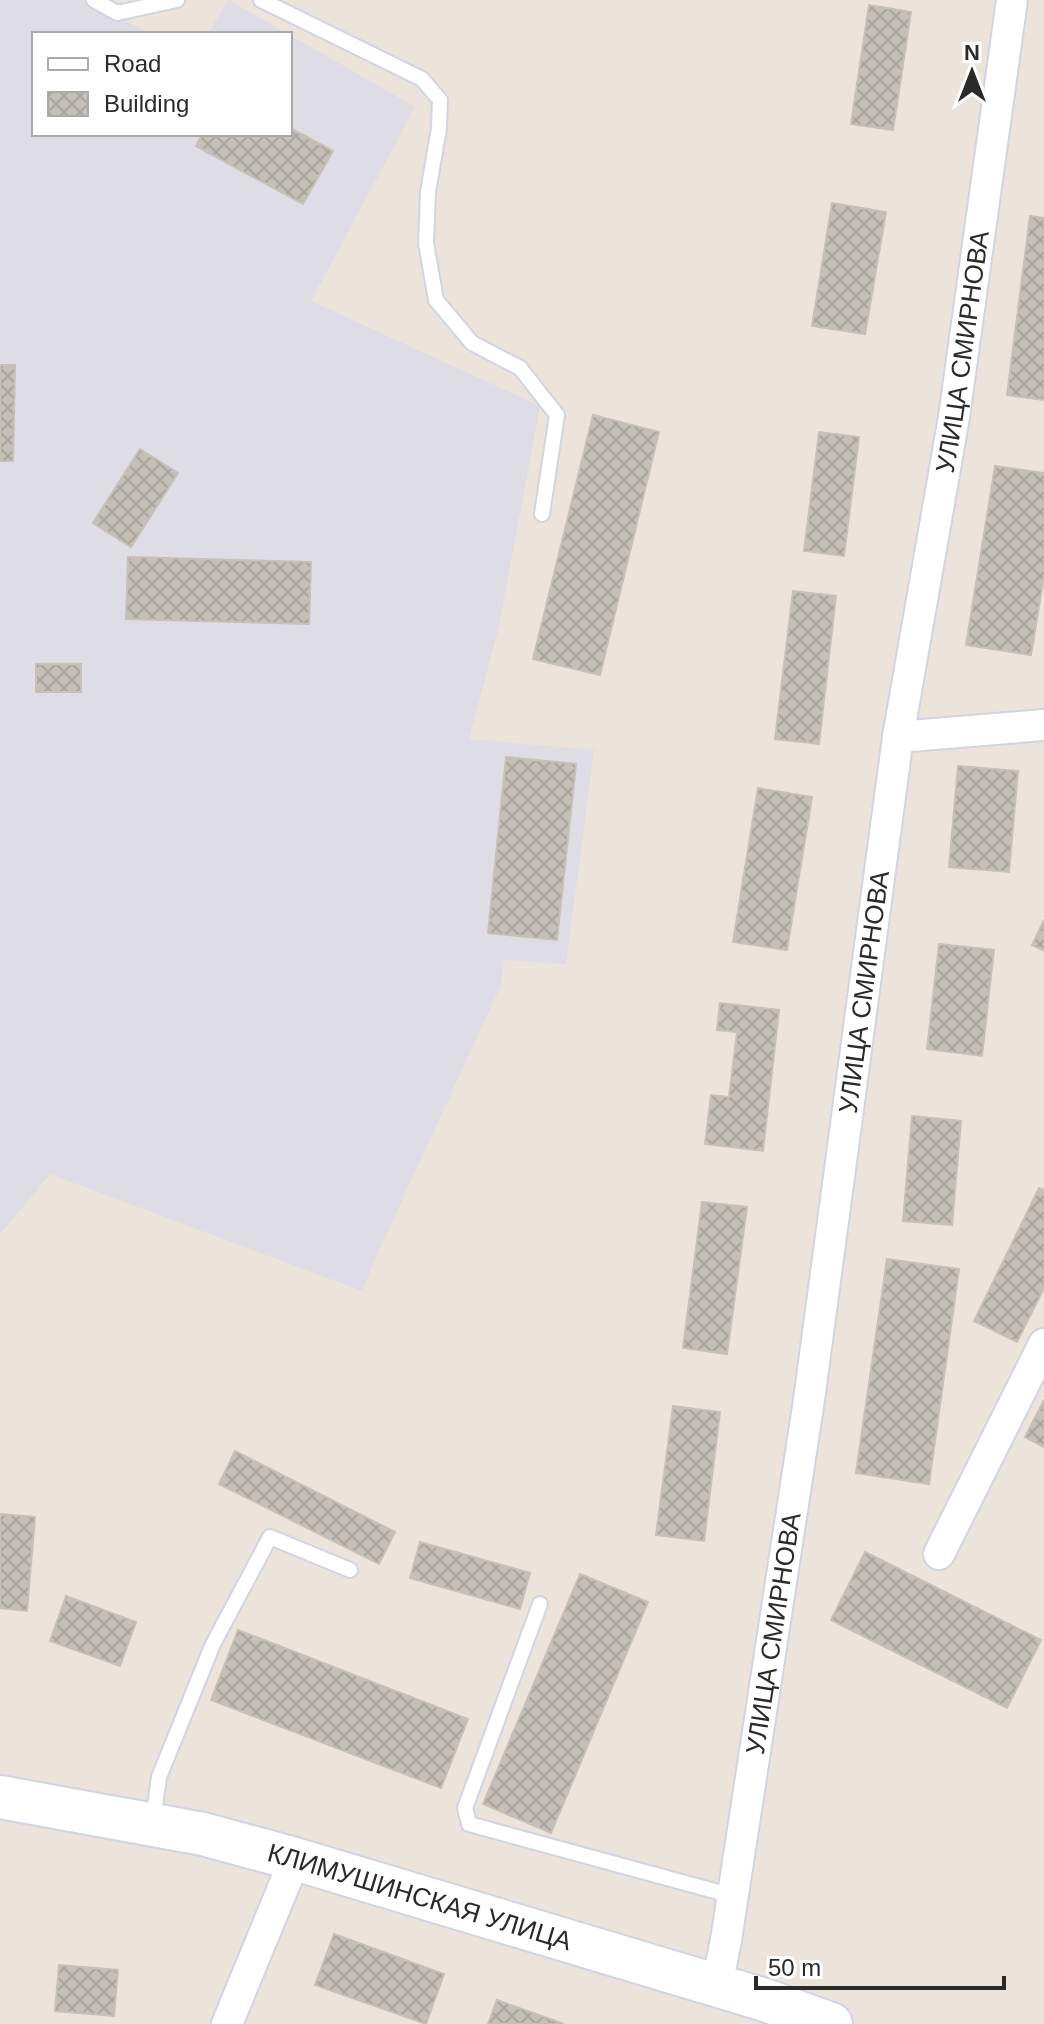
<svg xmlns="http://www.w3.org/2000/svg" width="1044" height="2024" font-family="Arial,sans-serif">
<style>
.industrial{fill:#dedce4}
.building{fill:url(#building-cross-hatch);stroke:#c8c0b5;stroke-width:2}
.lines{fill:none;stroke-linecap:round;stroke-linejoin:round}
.lane-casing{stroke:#d0d4e3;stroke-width:18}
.street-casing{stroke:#d0d4e3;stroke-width:34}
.secondary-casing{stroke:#d0d4e3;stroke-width:46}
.lane{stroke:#fff;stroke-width:14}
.street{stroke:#fff;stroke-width:30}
.secondary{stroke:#fff;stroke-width:42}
.labels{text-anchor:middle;stroke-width:6;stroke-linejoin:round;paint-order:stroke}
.street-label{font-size:26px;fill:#2a2a2a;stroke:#fff}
</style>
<defs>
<pattern id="building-cross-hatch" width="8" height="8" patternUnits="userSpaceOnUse" patternTransform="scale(2)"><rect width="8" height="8" fill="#c4bfb7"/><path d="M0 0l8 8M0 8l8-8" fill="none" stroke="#a9a49e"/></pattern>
</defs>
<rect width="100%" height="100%" fill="#ece4db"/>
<!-- industrial -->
<path class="industrial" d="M0 0H86L151 34H34V134H290V35L415 107 311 301 540 406 499 626 469 739 594 750 566 964 504 960 501 985 376 1257 362 1291 50 1174 0 1234Z
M228 0H229L288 34H208Z"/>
<!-- building -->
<path class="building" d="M869 5 911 12 893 130 851 124Z
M290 128 333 151 303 204 196 146 202 134H290Z
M832 203 886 212 865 334 812 326Z
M1030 216 1044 218V400L1007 395Z
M0 365H15L13 461H0Z
M593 415 659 432 600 675 533 659Z
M819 432 859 437 844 556 804 551Z
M140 449 178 473 131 547 93 523Z
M995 466 1044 473V576L1031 655 966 645Z
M128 557 311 562 309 624 126 619Z
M793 591 836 596 819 744 775 739Z
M36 664H81V692H36Z
M506 757 576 764 557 940 488 933Z
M958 766 1018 771 1009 872 949 867Z
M758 788 812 797 787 950 733 942Z
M1044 920V951L1032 945Z
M939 944 994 950 982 1056 927 1049Z
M720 1003 779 1010 763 1151 705 1144 711 1095 729 1097 737 1032 717 1030Z
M912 1116 961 1121 952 1225 903 1221Z
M1039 1188 1044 1190V1288L1017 1342 974 1321Z
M702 1202 747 1207 727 1354 683 1348Z
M887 1259 959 1269 929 1484 856 1473Z
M1044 1400V1447L1025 1437Z
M673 1406 720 1412 704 1541 656 1535Z
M235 1451 395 1532 379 1564 219 1484Z
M0 1514 35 1517 27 1611 0 1608Z
M420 1542 530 1573 520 1609 410 1578Z
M865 1552 1041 1640 1007 1708 831 1620Z
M580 1574 648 1602 551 1833 483 1804Z
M66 1596 136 1622 120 1666 50 1641Z
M238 1630 468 1719 441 1788 211 1700Z
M334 1934 444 1974 426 2024 315 1985Z
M59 1965 118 1970 114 2016 55 2011Z
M497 2000 564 2024H488Z"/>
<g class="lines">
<defs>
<path id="lane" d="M94 0 117 13 177 0
M261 0 422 79 440 100 439 128 428 192 426 243 436 300 472 343 520 368 557 415 542 514
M540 1604 465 1808 469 1824 733 1896
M153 1820 159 1777 213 1644 270 1537 350 1570"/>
<g id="street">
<path d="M898 737 1044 725"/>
<path d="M939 1554 1044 1344"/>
<path id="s1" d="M717 1985 726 1940 809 1400 898 737 954 417 1012 0"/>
<path d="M227 2024 295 1859"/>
</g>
<g id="secondary">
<path id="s2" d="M0 1797 203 1834 295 1859 765 2000 831 2024"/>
</g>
</defs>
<!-- lane casing -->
<use href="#lane" class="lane-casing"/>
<!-- street casing -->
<use href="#street" class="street-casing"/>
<!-- secondary casing -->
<use href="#secondary" class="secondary-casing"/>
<!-- lane -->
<use href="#lane" class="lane"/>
<!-- street -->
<use href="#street" class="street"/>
<!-- secondary -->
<use href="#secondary" class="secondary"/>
</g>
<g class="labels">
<!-- street labels -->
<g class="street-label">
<text dy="9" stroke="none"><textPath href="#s1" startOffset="1652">УЛИЦА СМИРНОВА</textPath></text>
<text dy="9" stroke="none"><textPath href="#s1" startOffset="1004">УЛИЦА СМИРНОВА</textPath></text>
<text dy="9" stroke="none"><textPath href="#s1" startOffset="356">УЛИЦА СМИРНОВА</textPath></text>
<text dy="9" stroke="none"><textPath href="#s2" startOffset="432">КЛИМУШИНСКАЯ УЛИЦА</textPath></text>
</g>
</g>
<!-- legend -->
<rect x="32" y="32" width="260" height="104" fill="#ffffff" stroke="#aaaaaa" stroke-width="2"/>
<rect x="48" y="58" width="40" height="12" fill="#ffffff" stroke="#aaaaaa" stroke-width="2"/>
<text x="104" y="72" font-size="24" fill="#2a2a2a">Road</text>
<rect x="48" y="92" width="40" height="24" fill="url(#building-cross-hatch)" stroke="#aaaaaa" stroke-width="2"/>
<text x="104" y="112" font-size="24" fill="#2a2a2a">Building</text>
<!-- north arrow -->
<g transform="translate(972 72)" stroke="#ffffff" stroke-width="6" paint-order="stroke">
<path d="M0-6L14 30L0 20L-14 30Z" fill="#2a2a2a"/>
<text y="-12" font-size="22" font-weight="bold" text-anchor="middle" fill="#2a2a2a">N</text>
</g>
<!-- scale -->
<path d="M756 1976v12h248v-12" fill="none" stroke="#2a2a2a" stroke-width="4"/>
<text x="768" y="1976" font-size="24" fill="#2a2a2a" stroke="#ffffff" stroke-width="6" paint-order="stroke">50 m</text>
</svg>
